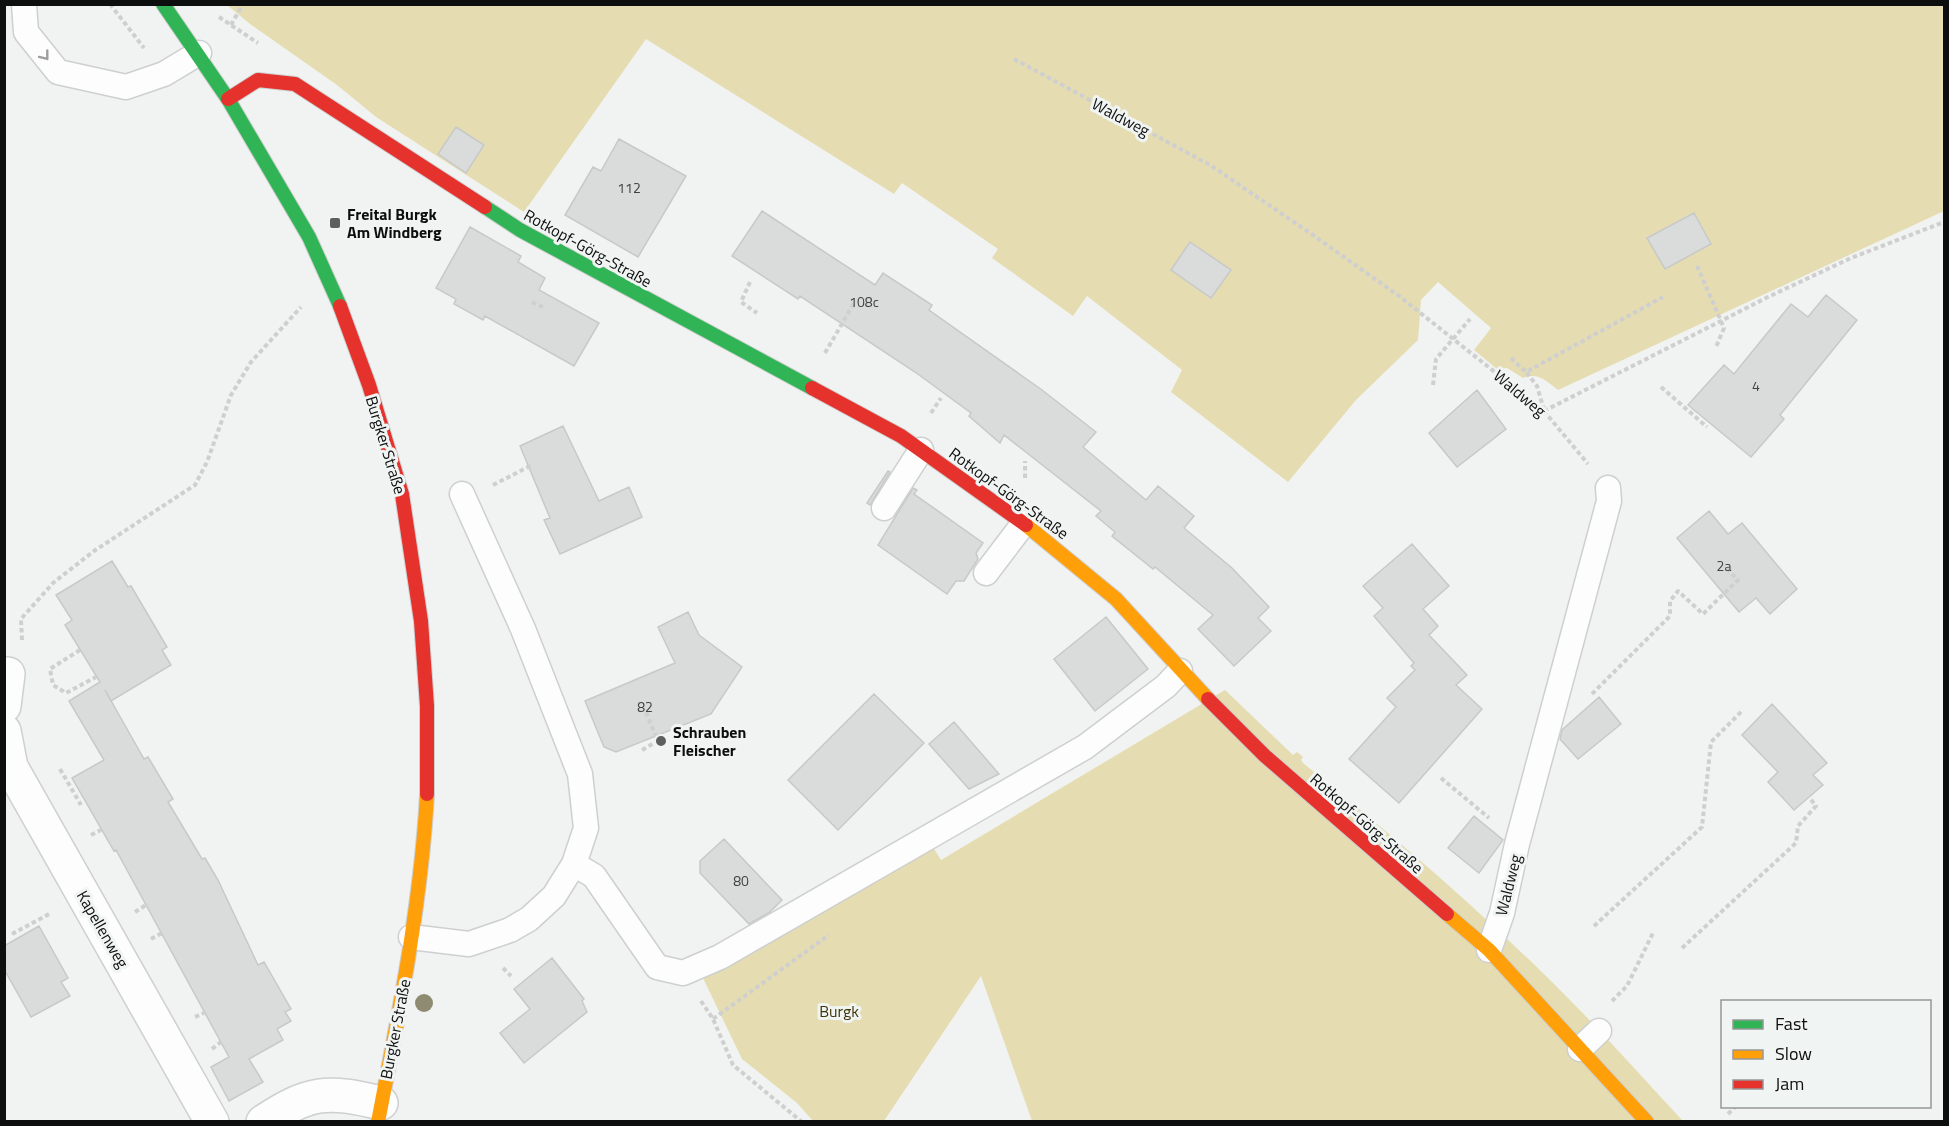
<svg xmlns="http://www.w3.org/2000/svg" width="1949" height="1126" font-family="'Titillium Web',sans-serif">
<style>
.green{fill:#e5ddb1}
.building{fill:#dadcdb;stroke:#c7c9c8;stroke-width:1.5}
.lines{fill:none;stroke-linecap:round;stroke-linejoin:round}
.lane-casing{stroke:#cecfcf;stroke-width:27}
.street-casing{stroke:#cecfcf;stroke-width:36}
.fast-casing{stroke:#cecfcf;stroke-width:16}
.slow-casing{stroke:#cecfcf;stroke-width:16}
.jam-casing{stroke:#cecfcf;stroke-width:16}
.path{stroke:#cecfce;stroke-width:4;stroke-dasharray:4.5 3;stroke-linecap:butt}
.lane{stroke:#fdfdfd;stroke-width:24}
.street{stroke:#fdfdfd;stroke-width:33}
.fast{stroke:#30b455;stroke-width:14}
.slow{stroke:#ff9f0a;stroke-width:14}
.jam{stroke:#e5322d;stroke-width:14}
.tree{fill:#8f8b72}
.oneway{stroke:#9d9d9d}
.poi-dot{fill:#5d5e5e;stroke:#f0f4f2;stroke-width:2}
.labels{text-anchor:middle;stroke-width:6;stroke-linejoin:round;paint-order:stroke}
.number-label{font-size:14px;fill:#404241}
.street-label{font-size:16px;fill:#0d0e0e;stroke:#f0f4f2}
.poi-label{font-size:16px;font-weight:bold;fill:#0d0e0e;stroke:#f0f4f2;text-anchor:start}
.park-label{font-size:16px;fill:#3e3609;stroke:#f0f4f2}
</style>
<rect width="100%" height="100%" fill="#f1f3f2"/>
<!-- green -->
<path class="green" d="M227 5H1944V211L1558 390C1546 381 1538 372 1523 378L1507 368 1497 369 1474 350 1491 328 1438 282 1421 300 1418 340 1356 400 1288 482 1171 392 1182 370 1087 296 1073 316 992 258 998 249 902 183 894 194 646 39 524 212 376 117 337 85 250 24Z
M1225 690 1293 755 1297 752 1303 757 1301 760 1303 763C1389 832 1474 905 1552 982 1598 1027 1640 1075 1683 1121H1032L981 976 884 1121H813L797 1103 742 1059 702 976 933 847 941 860Z"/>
<!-- building -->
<path class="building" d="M456 127 484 145 466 173 438 154Z
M619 139 686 176 638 257 565 215 593 167 601 171Z
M762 211 875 285 883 273 932 305 929 310 1042 390 1096 432 1083 447 1146 500 1158 486 1194 516 1184 528 1232 568 1269 607 1258 618 1271 631 1234 666 1198 629 1213 615 1155 567 1153 569 1112 536 1115 532 1096 516 1101 511 1004 435 1000 443 969 416 971 413 915 372 800 296 798 299 732 256Z
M1694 213 1711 244 1665 269 1647 238Z
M470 227 521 256 518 262 545 278 539 290 599 323 574 366 485 316 483 320 454 304 456 299 436 288Z
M1190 242 1231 270 1211 298 1171 270Z
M1826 295 1857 320 1780 415 1784 419 1751 457 1688 405 1724 365 1734 374 1791 304 1808 317Z
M1477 390 1506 429 1457 467 1429 433Z
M563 426 599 501 629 487 642 517 560 554 544 520 550 518 520 446Z
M888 471 890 472 870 505 867 503Z
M913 488 917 490 914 494 983 543 976 553 978 559 964 581H956L947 594 878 545Z
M1709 511 1728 534 1742 523 1797 589 1770 614 1756 598 1739 612 1677 538Z
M1412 544 1449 586 1423 609 1438 626 1429 635 1467 675 1456 685 1482 709 1399 803 1349 759 1396 707 1387 698 1415 670 1411 666 1414 663 1374 616 1383 608 1363 586Z
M112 561 128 587 131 586 167 647 162 650 171 665 111 701 105 690 144 759 148 757 173 799 168 802 202 859 205 858 218 880 258 965 264 962 291 1009 285 1012 291 1021 277 1029 283 1040 249 1059 263 1082 229 1101 211 1067 229 1057 116 850 114 851 72 778 104 760 69 701 100 682 65 625 72 620 56 595Z
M688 612 699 635 742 667 711 714 616 752 604 747 585 701 675 663 658 627Z
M1106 617 1148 669 1095 711 1054 659Z
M874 694 924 743 838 830 788 780Z
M1599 697 1621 724 1578 759 1560 739 1562 730Z
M1772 704 1827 763 1813 775 1823 785 1794 810 1768 782 1778 772 1742 735Z
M954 722 999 774 969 789 929 744Z
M1474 816 1503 840 1479 873 1448 848Z
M724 839 782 900 770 912 749 924 700 873V861Z
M39 926 68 978 61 982 70 996 31 1017 4 969V946Z
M552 958 584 999 582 1001 587 1012 524 1063 500 1033 530 1009 514 989Z"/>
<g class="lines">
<defs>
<path id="lane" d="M24 4 26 32 58 72 126 87 164 74 199 53
M884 508 921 450
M986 573 1024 523
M574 864 594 876 657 967 683 973 720 957 1085 747 1166 686 1180 671
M411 937 469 944 510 930 529 919 554 896 574 864 586 828 580 774 523 629 462 494
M1489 950 1502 913 1517 844 1609 501 1608 488
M1580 1049 1599 1031"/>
<path id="street" d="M4 706 8 674
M4 731 11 767 212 1122
M263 1122C310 1091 327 1090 381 1103"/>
<path id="fast" d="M163 4 228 99 309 237 340 306
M485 207 520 230 812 388"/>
<path id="slow" d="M1026 525 1116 599 1208 699
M1447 914 1489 950 1647 1122
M378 1122C399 1013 421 905 427 794"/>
<path id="jam" d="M228 99 258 80 295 84 485 207
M340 306 369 385 402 494 421 621 427 706V794
M812 388 901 436 1026 525
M1208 699 1265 756 1447 914"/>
</defs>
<!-- lane casing -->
<use href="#lane" class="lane-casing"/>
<!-- street casing -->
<use href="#street" class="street-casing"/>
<!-- fast casing -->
<use href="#fast" class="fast-casing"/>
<!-- slow casing -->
<use href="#slow" class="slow-casing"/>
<!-- jam casing -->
<use href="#jam" class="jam-casing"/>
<!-- path -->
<path class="path" d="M110 4 144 48
M219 17 258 43
M231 25 243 4
M1014 59 1210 165 1310 233 1399 296 1544 411 1588 464
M1697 266 1724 328 1716 347
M750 282 741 302 757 313
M532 302 545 308
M825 353 854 303
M1511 358 1526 372
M1433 385 1436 359 1470 319
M1661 387 1707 427
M1544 410 1537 386 1526 372 1663 297
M1544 411 1768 297 1851 258 1944 222
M931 413 941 398
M1025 478V461
M493 485 532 465
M22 640 21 619 53 583 94 551 195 485 207 462 231 395 251 362 301 307
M80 650 50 669 53 685 66 693 96 677
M1592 694 1670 616V601L1678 591 1703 614 1738 580 1724 566
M642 750 658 741 645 710
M60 769 81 805
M1441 778 1489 818
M91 835 101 830
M135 912 146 905
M1594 926 1702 827 1711 742 1743 710
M12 934 51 913
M151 939 162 933
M1682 948 1796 843 1798 826 1816 806 1809 797
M503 968 511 976
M701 1001 713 1019 733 1065 802 1122
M1612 1001 1627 986 1653 933
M195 1017 204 1013
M713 1019 829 935
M212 1049 221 1042
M1728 1114 1736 1106"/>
<!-- lane -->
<use href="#lane" class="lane"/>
<!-- street -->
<use href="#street" class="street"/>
<!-- fast -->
<use href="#fast" class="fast"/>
<!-- slow -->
<use href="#slow" class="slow"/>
<!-- jam -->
<use href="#jam" class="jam"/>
</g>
<!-- trees -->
<circle class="tree" cx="424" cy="1003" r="9"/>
<!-- one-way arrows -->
<defs><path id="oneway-chevron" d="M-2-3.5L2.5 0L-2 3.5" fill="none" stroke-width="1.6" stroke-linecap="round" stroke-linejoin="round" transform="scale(1.5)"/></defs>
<use class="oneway" href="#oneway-chevron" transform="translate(45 56) rotate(52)"/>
<!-- markers -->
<g class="poi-dot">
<rect x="329" y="217" width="12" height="12" rx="3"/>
<circle cx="661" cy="741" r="6"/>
</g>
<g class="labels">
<!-- number labels -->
<g class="number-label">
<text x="629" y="193">112</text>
<text x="864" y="307">108c</text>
<text x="1756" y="391">4</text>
<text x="1724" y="571">2a</text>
<text x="645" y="712">82</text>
<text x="741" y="886">80</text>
</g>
<!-- street labels -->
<g class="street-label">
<text transform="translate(1121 117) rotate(28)" y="6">Waldweg</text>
<text transform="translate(588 248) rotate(29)" y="6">Rotkopf-Görg-Straße</text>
<text transform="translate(1520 393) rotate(40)" y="6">Waldweg</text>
<text transform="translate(386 445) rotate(73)" y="6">Burgker Straße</text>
<text transform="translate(1009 493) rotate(36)" y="6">Rotkopf-Görg-Straße</text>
<text transform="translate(1367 823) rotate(41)" y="6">Rotkopf-Görg-Straße</text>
<text transform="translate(1508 885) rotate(-76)" y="6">Waldweg</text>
<text transform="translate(103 929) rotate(60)" y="6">Kapellenweg</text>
<text transform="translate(395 1029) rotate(-79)" y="6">Burgker Straße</text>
</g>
<!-- poi labels -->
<g class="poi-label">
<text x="347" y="220">Freital Burgk<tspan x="347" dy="18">Am Windberg</tspan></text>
<text x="673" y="738">Schrauben<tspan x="673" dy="18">Fleischer</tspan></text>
</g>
<!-- park labels -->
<g class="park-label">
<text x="839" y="1017">Burgk</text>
</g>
</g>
<!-- border -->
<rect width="1949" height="1126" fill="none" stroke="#0d0e0e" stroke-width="12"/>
<!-- legend -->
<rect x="1721" y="1000" width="210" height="108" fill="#f0f4f2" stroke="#959897" stroke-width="1.5"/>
<rect x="1733" y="1020" width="30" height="9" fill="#30b455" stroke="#959897" stroke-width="1.5"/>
<text x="1775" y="1030" font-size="18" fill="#0d0e0e">Fast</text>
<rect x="1733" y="1050" width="30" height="9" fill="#ff9f0a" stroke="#959897" stroke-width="1.5"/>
<text x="1775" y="1060" font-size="18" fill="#0d0e0e">Slow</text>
<rect x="1733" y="1080" width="30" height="9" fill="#e5322d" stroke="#959897" stroke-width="1.5"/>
<text x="1775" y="1090" font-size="18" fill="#0d0e0e">Jam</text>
</svg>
